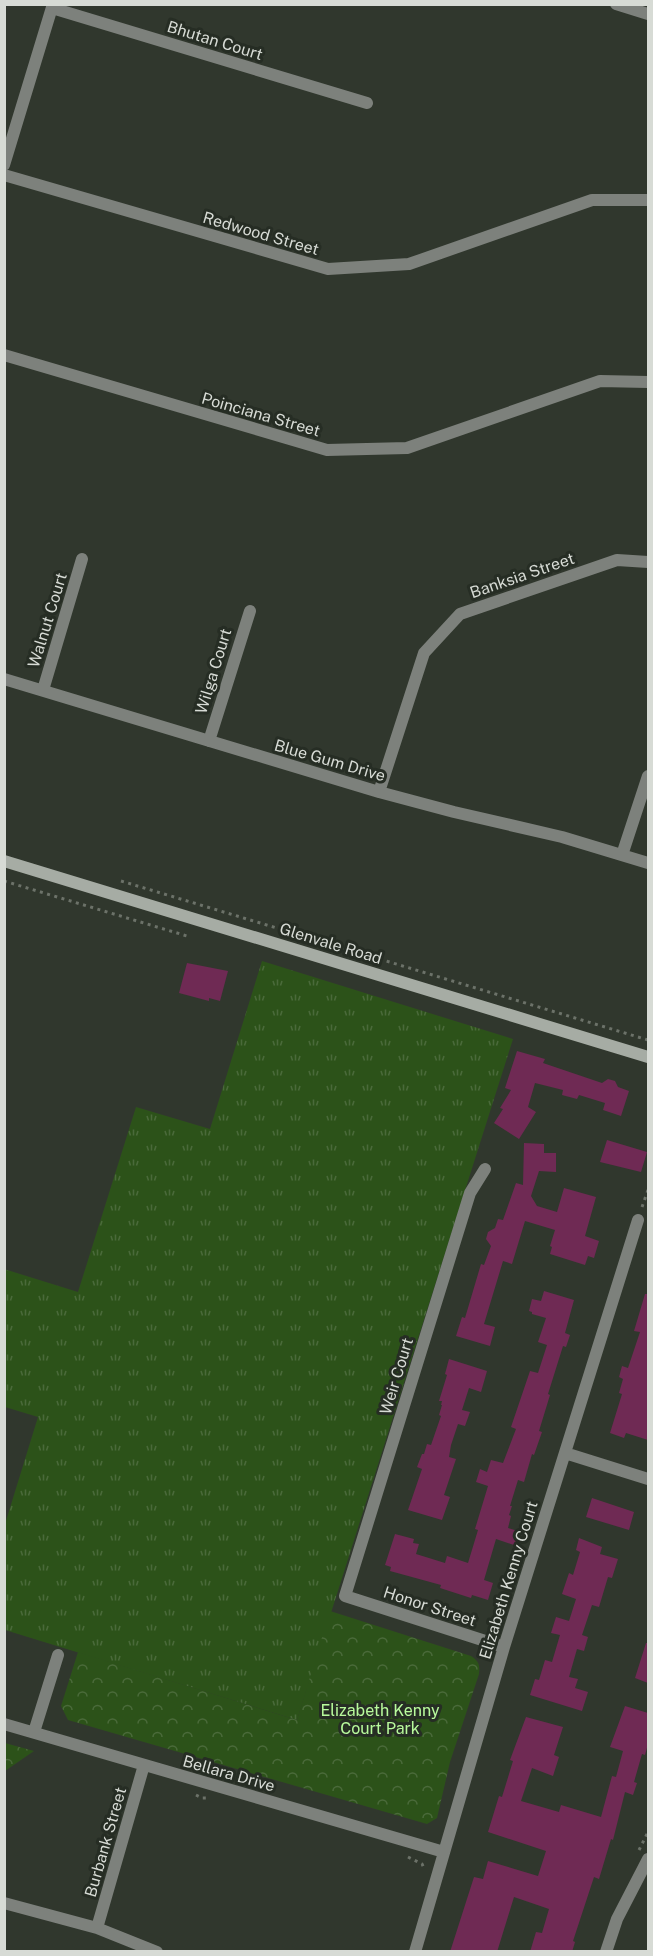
<svg xmlns="http://www.w3.org/2000/svg" width="653" height="1956" font-family="'Public Sans',sans-serif">
<style>
.grass{fill:url(#grass-tufts)}
.park{fill:url(#park-crowns)}
.building{fill:#6f2a54}
.lines{fill:none;stroke-linecap:round;stroke-linejoin:round}
.path{stroke:#6c7269;stroke-width:3;stroke-dasharray:3 4.5;stroke-linecap:butt}
.street{stroke:#7d817c;stroke-width:12}
.secondary{stroke:#a6aca4;stroke-width:12}
.labels{text-anchor:middle;stroke-width:6;stroke-linejoin:round;paint-order:stroke}
.street-label{font-size:16px;fill:#d7dbd5;stroke:#262d24}
.park-label{font-size:16px;fill:#b8fa9c;stroke:#262d24}
</style>
<defs>
<pattern id="grass-tufts" width="24" height="20" patternUnits="userSpaceOnUse" patternTransform="scale(1.5)"><rect width="24" height="20" fill="#2c5219"/><path d="M3 7l-1-3M5 7V3M7 7l1-3M15 17l-1-3M17 17v-4M19 17l1-3" fill="none" stroke="#4a6a3a"/></pattern>
<pattern id="park-crowns" width="20" height="18" patternUnits="userSpaceOnUse" patternTransform="scale(1.5)"><rect width="20" height="18" fill="#2c5219"/><path d="M2 6a3 3 0 1 1 6 0M12 15a3 3 0 1 1 6 0" fill="none" stroke="#4a6a3a"/></pattern>
</defs>
<rect width="100%" height="100%" fill="#30372d"/>
<!-- grass -->
<path class="grass" d="M262 961 513 1039 297 1720 5 1630V1524L38 1417 5 1407 4 1269 78 1292 136 1107 210 1129Z"/>
<!-- park -->
<path class="park" d="M330 1611 471 1656C479 1661 480 1665 479 1674L450 1762 437 1818 427 1824 68 1720 61 1706 78 1652 297 1720Z
M4 1743H5L34 1751 5 1771Z"/>
<!-- building -->
<path class="building" d="M187 963 228 971 220 1001 209 998V1001L179 993Z
M517 1051 545 1059 543 1063 602 1083 608 1079 615 1081 618 1087 629 1091 621 1116 603 1110 605 1103 579 1095 577 1099 562 1095 563 1090 535 1083 528 1107 536 1112 519 1139 494 1123 503 1109 500 1108 511 1090 505 1088Z
M607 1140 647 1152 641 1172 600 1162Z
M524 1143 544 1144V1153H556V1172L539 1171 531 1196 537 1206 557 1212 564 1188 596 1197 585 1236 599 1241 594 1258 588 1256 585 1265 550 1254 552 1247 550 1246 555 1230 525 1221 512 1264 503 1261 484 1324 495 1327 490 1346 456 1336 462 1317 465 1318 481 1264 484 1265 491 1246 486 1239 488 1232 495 1228 498 1219 503 1220 516 1183 523 1185Z
M544 1291 574 1300 565 1333 570 1335 566 1347 563 1346 548 1394 550 1395 539 1431 542 1432 534 1455 532 1454 524 1482 518 1480 510 1506H512L509 1515 511 1516 508 1528 521 1532 517 1546 496 1539 484 1580 493 1583 488 1600 472 1595 471 1598 440 1588 441 1585 390 1571 391 1567 385 1565 395 1534 414 1539 413 1543 419 1544 416 1554 445 1563 447 1556 468 1563 478 1530 475 1529 488 1486 476 1482 480 1469 487 1472 491 1460 503 1463 516 1429 511 1427 530 1371 538 1373 547 1345 538 1342 546 1318 532 1314V1312L529 1311 532 1299 541 1301Z
M645 1294H648V1440L626 1433 624 1438 610 1433 622 1394 619 1393 623 1379 619 1377 622 1366 628 1368 640 1332 634 1331Z
M449 1359 487 1371 481 1392 469 1388 462 1410 470 1412 465 1426 458 1424 451 1445 449 1457 456 1459 444 1495 450 1497 442 1520 408 1510 422 1469 417 1467 422 1454H424L427 1444 431 1445 441 1416 439 1415 442 1405H441L442 1401H439L447 1375 445 1374Z
M592 1498 634 1512 629 1530 586 1517Z
M579 1538 602 1547 600 1554 618 1559 612 1578 608 1577 599 1607 592 1605 582 1635 588 1637 584 1651 577 1649 569 1677 578 1679 575 1688 588 1692 582 1711 530 1695 535 1679 539 1680 545 1660 552 1662 560 1635 551 1633 556 1617 569 1621 576 1599 562 1594 569 1573 573 1575 580 1552 576 1550Z
M646 1643H648V1683L635 1678Z
M625 1706 648 1713V1744L645 1755 642 1754 634 1782 637 1783 633 1795 625 1792 613 1840 611 1839 599 1879 594 1877 573 1941 575 1942 572 1952H530L536 1932 542 1933 549 1909 514 1897 497 1952H450L474 1877 483 1879 488 1861 538 1876 546 1851 488 1832 499 1796 502 1797 513 1761 510 1760 526 1717 563 1727 554 1755 559 1757 553 1776 532 1768 521 1801 559 1812 561 1805 601 1817 612 1776 616 1777 623 1751 610 1747Z"/>
<g class="lines">
<!-- path -->
<path class="path" d="M4 881 187 936
M121 881 648 1040
M642 1207 648 1190
M196 1795 202 1798H209
M639 1850 648 1832
M408 1857 422 1864 425 1870"/>
<!-- street -->
<path class="street" d="M616 4 648 14
M52 8 367 103
M4 165 53 4
M4 175 328 269 409 264 592 200H648
M4 355 327 450 407 448 600 381 648 382
M4 679 379 792 454 812 562 837 648 863
M43 690 82 559
M209 741 250 611
M379 792 424 653 460 614 617 560 648 562
M622 855 648 776
M485 1169 470 1193 345 1596 504 1647
M565 1453 648 1479
M4 1724 444 1852
M34 1732 58 1655
M4 1903 97 1928 157 1952
M97 1928 144 1765
M415 1952 504 1647 638 1220
M606 1952 617 1919 648 1859"/>
<!-- secondary -->
<path class="secondary" d="M4 861 648 1057"/>
</g>
<g class="labels">
<!-- street labels -->
<g class="street-label">
<text transform="translate(215 40) rotate(17)" y="6">Bhutan Court</text>
<text transform="translate(261 233) rotate(16)" y="6">Redwood Street</text>
<text transform="translate(261 414) rotate(16)" y="6">Poinciana Street</text>
<text transform="translate(522 575) rotate(-19)" y="6">Banksia Street</text>
<text transform="translate(47 620) rotate(-73)" y="6">Walnut Court</text>
<text transform="translate(213 671) rotate(-73)" y="6">Wilga Court</text>
<text transform="translate(330 760) rotate(16)" y="6">Blue Gum Drive</text>
<text transform="translate(331 943) rotate(17)" y="6">Glenvale Road</text>
<text transform="translate(396 1376) rotate(-73)" y="6">Weir Court</text>
<text transform="translate(508 1580) rotate(-73)" y="6">Elizabeth Kenny Court</text>
<text transform="translate(430 1606) rotate(18)" y="6">Honor Street</text>
<text transform="translate(229 1773) rotate(16)" y="6">Bellara Drive</text>
<text transform="translate(105 1842) rotate(-74)" y="6">Burbank Street</text>
</g>
<!-- park labels -->
<g class="park-label">
<text x="380" y="1716">Elizabeth Kenny<tspan x="380" dy="18">Court Park</tspan></text>
</g>
</g>
<!-- border -->
<rect width="653" height="1956" fill="none" stroke="#d7dbd5" stroke-width="12"/>
</svg>
